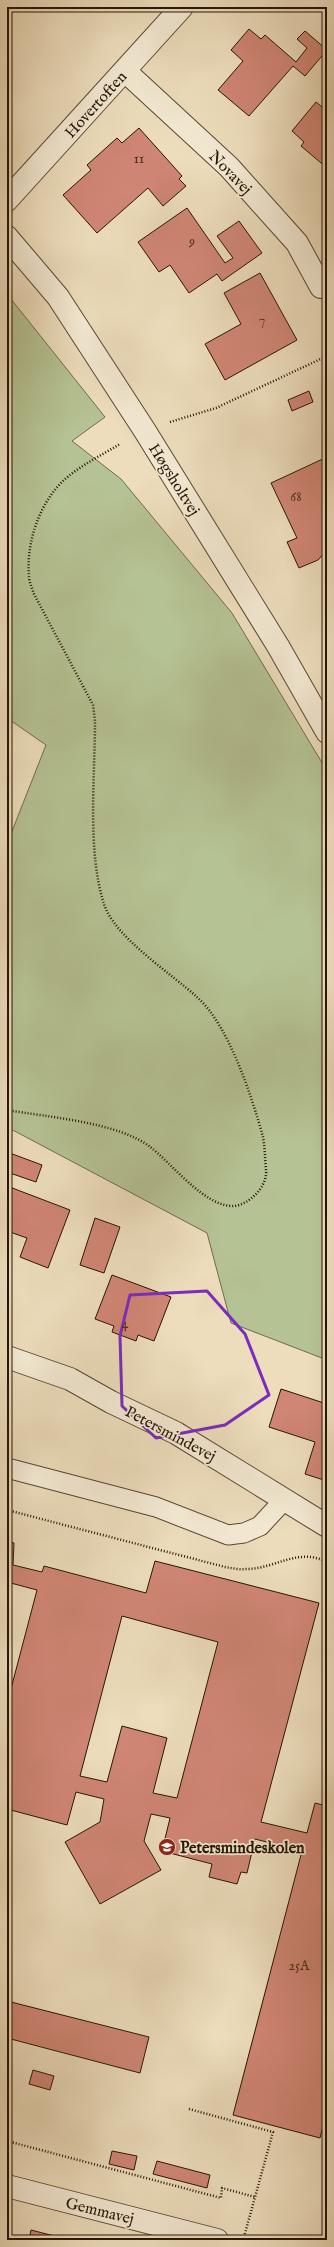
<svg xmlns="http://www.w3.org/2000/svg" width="334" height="2247" font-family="'IM FELL English',serif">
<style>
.green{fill:#b5c293;stroke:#6d6c4c}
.building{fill:#d08675;stroke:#251504;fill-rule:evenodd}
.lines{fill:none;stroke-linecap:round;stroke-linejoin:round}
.service-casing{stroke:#574732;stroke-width:21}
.minor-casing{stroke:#574732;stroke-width:24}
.tertiary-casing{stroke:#574732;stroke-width:24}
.path{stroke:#251504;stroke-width:2.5;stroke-dasharray:1 2;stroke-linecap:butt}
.service{stroke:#f3e9d3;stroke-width:19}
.minor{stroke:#f3e9d3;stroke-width:22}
.tertiary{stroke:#f3e9d3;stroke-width:22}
.marked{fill:none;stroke:#7b2cbf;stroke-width:3;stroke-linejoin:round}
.labels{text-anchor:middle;stroke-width:3.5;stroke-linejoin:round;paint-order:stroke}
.number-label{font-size:14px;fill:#503120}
.street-label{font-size:16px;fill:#251504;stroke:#f3e9d3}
.poi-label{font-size:16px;font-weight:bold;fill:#251504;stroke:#f3e9d3;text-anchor:start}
</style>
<rect width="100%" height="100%" fill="#edddbc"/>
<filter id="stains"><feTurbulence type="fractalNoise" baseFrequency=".005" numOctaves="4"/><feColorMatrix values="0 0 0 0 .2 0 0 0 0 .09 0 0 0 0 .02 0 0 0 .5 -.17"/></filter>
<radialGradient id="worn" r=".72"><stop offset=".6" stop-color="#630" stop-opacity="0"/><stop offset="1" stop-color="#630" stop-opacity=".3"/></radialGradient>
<!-- green -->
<path class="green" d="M7 294 105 417 72 441 121 479 232 613 327 771V1360L231 1323 207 1233 7 1127V844L46 745 7 718Z"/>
<!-- building -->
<path class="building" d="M249 29 261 39 265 35 296 62 307 48 297 39 305 31 327 50 305 76 293 66 249 116 218 90 243 61 231 50Z
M316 102 327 111V168L301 146 304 142 292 131Z
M139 128 182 176 179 179 186 186 163 206 148 188 97 233 63 195 91 170 87 165 117 138 122 143Z
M187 208 225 263 233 258 217 236 239 221 262 253 222 281 217 274 189 293 170 265 159 272 138 242Z
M260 273 297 340 225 380 205 344 241 324 224 293Z
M309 391 313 402 292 411 288 400Z
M327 457V550L318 560 299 568 287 542 297 538 271 483Z
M7 1152 42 1165 36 1182 7 1172Z
M7 1186 70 1210 48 1268 20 1257 27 1238 7 1231Z
M95 1218 120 1227 104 1273 80 1265Z
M112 1275 171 1297 154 1341 138 1335 136 1341 112 1332 114 1326 95 1319Z
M281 1389 327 1404V1481L305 1474 315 1442 269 1427Z
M7 1541 14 1543 13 1565 42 1572 44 1566 146 1593 155 1561 319 1603 261 1822 307 1833 315 1803 327 1806V2111L320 2138 233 2115 302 1851 255 1839 247 1873 241 1872 237 1884 209 1877 212 1864 162 1851 170 1818 151 1814 144 1841 161 1870 100 1904 65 1842 100 1822 104 1799 76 1792 67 1825 7 1809V1704L37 1590 7 1582ZM122 1616 218 1642 177 1798 153 1793 167 1738 122 1726 107 1782 80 1776Z
M7 2001 149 2037 140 2073 7 2038Z
M33 2070 54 2076 50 2090 29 2084Z
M112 2151 137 2156 134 2170 109 2164Z
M157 2161 210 2175 207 2188 153 2174Z
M31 2230 70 2240H29Z"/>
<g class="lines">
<defs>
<path id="service" d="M7 1468 156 1507 228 1535 244 1533 260 1526 285 1499"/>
<path id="minor" d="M125 71 229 167 297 243 321 287
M7 237 58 297 145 431 278 646 327 732
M7 2186 217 2240"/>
<path id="tertiary" d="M7 200 182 7
M7 1357 70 1379 111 1402 176 1433 327 1526"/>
</defs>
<!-- service casing -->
<use href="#service" class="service-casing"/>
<!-- minor casing -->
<use href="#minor" class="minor-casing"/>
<!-- tertiary casing -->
<use href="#tertiary" class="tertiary-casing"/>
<!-- path -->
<path class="path" d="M170 422 216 408 327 356
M7 1110C47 1117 116 1122 149 1146 172 1163 204 1207 234 1206 249 1205 268 1186 266 1170 265 1159 265 1148 263 1137 252 1097 229 1026 198 998 171 973 115 938 104 904 87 852 95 776 95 721L93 705 34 594C32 588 29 582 29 576 26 543 39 504 63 481 79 466 102 455 120 444
M7 1510 225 1567C232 1568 239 1570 246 1569 276 1569 297 1547 327 1562
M189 2109 273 2132 244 2237
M7 2141 221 2198 222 2188 255 2197"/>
<!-- service -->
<use href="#service" class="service"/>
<!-- minor -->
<use href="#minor" class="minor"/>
<!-- tertiary -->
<use href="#tertiary" class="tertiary"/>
</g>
<!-- marked area -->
<path class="marked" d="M207 1291 245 1334 269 1395 225 1425 156 1438 122 1406 120 1336 130 1295Z"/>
<!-- icons -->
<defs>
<symbol id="school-disc" viewBox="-11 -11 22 22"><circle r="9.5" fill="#8f2418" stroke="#f3e9d3"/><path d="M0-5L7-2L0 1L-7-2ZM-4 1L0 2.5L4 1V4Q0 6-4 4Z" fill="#fff"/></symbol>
</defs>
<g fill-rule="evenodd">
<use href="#school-disc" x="157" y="1837" width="20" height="20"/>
</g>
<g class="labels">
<!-- number labels -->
<g class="number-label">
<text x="139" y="163">11</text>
<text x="192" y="246">9</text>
<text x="262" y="324">7</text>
<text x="296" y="501">68</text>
<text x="125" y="1328">4</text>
<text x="299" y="1970">25A</text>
</g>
<!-- street labels -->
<g class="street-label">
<text transform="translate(95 104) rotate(-48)" y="6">Hovertoften</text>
<text transform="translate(231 172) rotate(46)" y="6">Novavej</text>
<text transform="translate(175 479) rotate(58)" y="6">Høgsholtvej</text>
<text transform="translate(171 1433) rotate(28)" y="6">Petersmindevej</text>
<text transform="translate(100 2210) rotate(14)" y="6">Gemmavej</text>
</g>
<!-- poi labels -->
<g class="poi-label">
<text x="180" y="1853">Petersmindeskolen</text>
</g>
</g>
<!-- margin -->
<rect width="334" height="2247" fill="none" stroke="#edddbc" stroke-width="24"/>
<rect x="8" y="8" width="318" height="2231" fill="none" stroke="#251504" stroke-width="2"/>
<rect x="12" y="12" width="310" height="2223" fill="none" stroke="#251504"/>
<rect width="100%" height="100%" filter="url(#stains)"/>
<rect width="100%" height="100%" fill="url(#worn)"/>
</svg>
